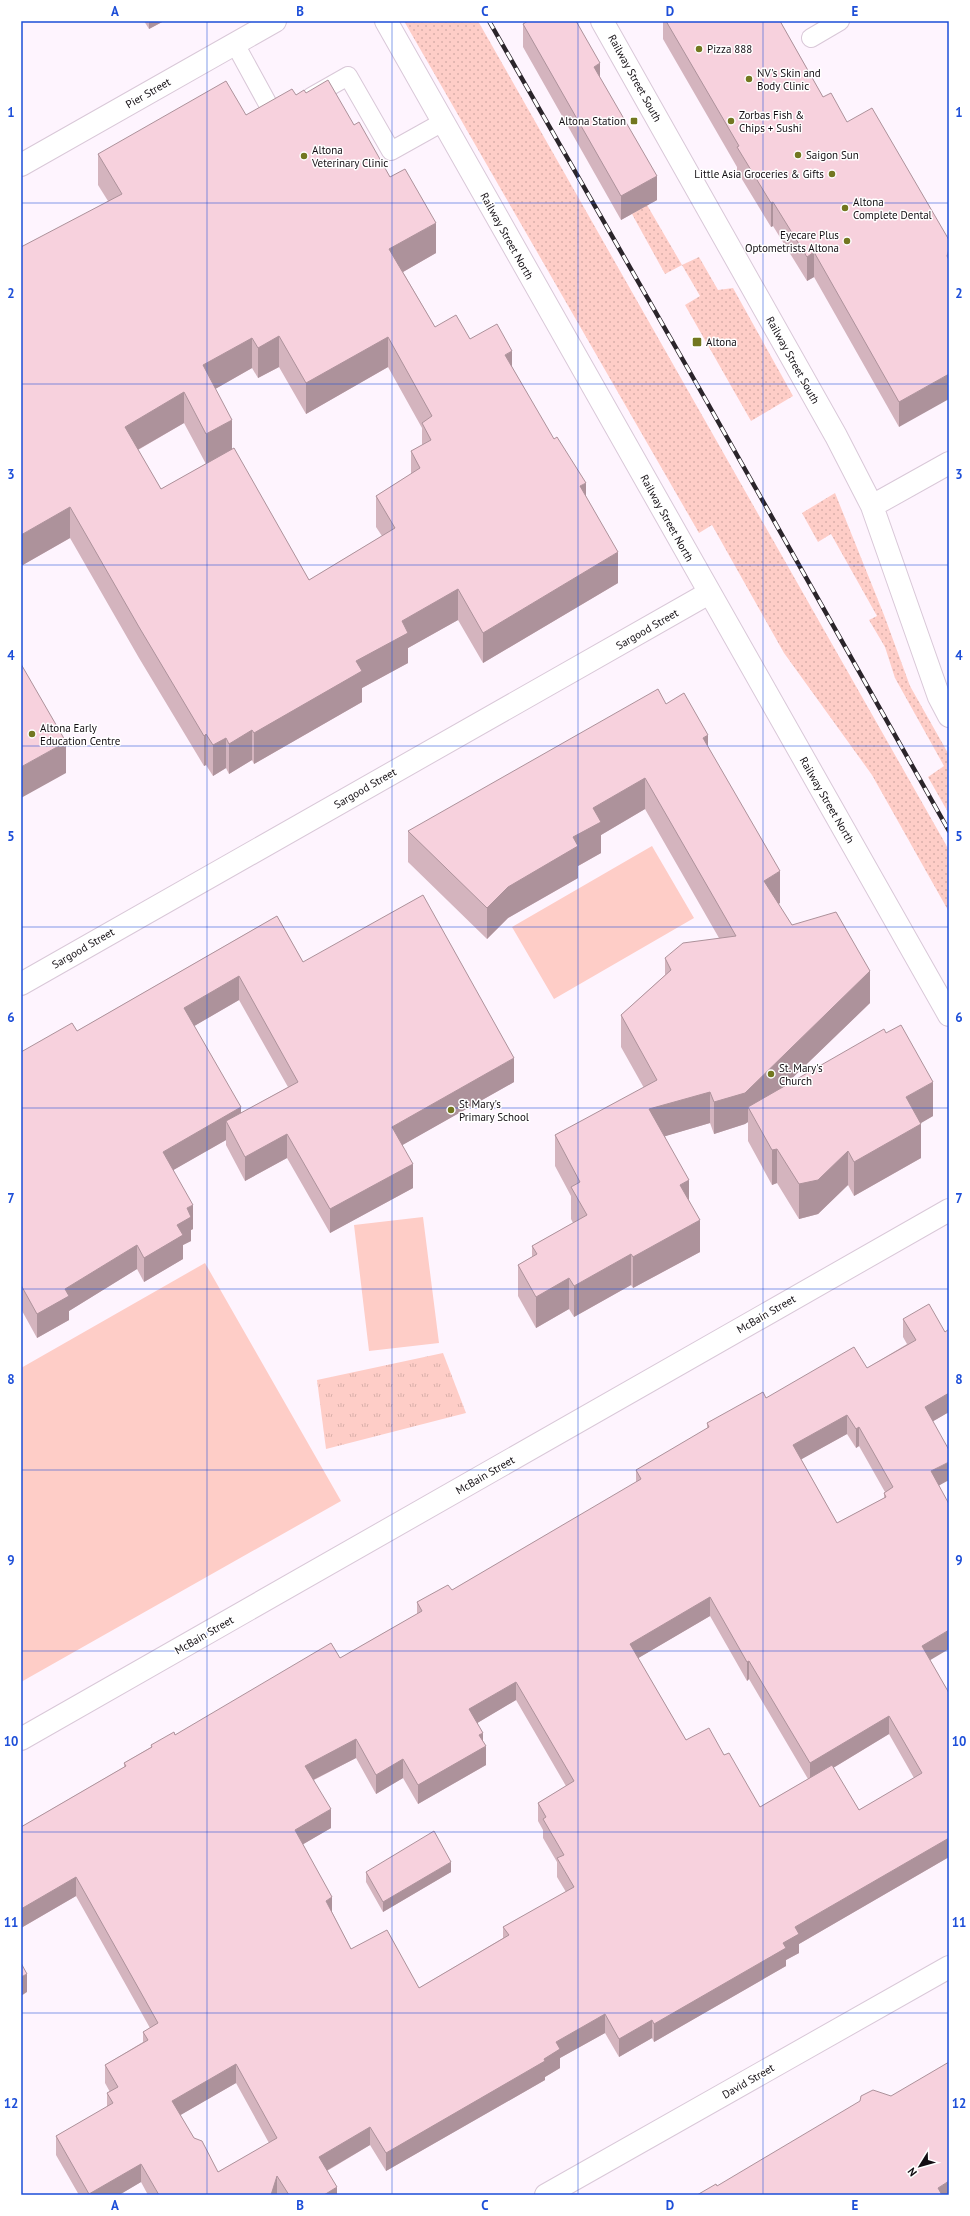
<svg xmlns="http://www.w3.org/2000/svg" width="970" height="2216" font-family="'PT Sans',sans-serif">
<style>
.grass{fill:url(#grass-dots)}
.park{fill:url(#park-tufts)}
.garden{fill:#fecdc7}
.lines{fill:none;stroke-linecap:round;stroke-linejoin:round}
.lane-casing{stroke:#d9c8d8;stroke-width:20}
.street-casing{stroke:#d9c8d8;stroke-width:24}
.secondary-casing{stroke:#d9c8d8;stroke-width:24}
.lane{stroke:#fff;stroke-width:18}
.street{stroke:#fff;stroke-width:22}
.secondary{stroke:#fff;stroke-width:22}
.rail-casing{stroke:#2b252b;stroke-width:4.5}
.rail{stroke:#fff;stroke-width:3;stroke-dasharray:9;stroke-linecap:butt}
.wall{fill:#d4b4be;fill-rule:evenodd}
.shaded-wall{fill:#ad929b}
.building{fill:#f7d1dd;stroke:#ad929b;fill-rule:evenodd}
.grid{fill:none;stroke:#1d4ed8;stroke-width:1;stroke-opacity:0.55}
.poi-dot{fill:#727720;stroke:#fff;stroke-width:1.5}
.labels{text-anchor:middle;stroke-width:3;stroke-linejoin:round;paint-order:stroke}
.poi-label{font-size:11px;fill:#130e13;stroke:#fff;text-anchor:start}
.street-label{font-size:11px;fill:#130e13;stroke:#fff}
.neatline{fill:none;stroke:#1d4ed8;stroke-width:1.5}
.grid-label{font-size:13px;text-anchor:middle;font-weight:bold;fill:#1d4ed8}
</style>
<defs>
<pattern id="grass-dots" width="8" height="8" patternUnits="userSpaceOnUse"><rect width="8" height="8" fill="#fecdc7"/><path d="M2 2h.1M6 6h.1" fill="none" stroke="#d9afaa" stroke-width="1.8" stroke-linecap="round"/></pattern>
<pattern id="park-tufts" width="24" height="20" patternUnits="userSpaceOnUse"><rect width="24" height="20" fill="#fecdc7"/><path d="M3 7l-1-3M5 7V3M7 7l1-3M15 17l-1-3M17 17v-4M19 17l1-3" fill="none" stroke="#d9afaa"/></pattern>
</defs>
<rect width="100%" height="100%" fill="#fef4fe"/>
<!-- grass -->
<path class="grass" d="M404 21H478L949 850V912L872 775 784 653 712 525 699 533Z
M647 205 682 265 699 257 718 290 733 288 793 396 751 421 685 305 700 296 682 265 665 274 632 214Z
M835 493 884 615 910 686 949 755V814L928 777 944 766 895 678 885 647 869 620 877 616 831 534 818 542 802 513Z"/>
<!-- park -->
<path class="park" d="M443 1353 466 1413 326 1449 317 1380Z"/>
<!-- garden -->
<path class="garden" d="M652 846 694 918 554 999 512 927Z
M423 1217 439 1343 369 1351 354 1225Z
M205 1263 341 1501 21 1682V1368Z"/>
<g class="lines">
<defs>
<path id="lane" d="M811 38 840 21
M235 44 275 117 283 112
M311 97 348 76 391 151 443 122"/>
<path id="street" d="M386 21 949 1015
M602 21 836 436 872 506 939 697 949 716
M872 506 949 463
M21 984 709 593
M21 1739 949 1210
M546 2195 949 1967"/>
<path id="secondary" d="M21 165 275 21"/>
</defs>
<!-- lane casing -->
<use href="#lane" class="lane-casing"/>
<!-- street casing -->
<use href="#street" class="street-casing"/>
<!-- secondary casing -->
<use href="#secondary" class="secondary-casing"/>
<!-- lane -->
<use href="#lane" class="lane"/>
<!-- street -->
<use href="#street" class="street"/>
<!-- secondary -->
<use href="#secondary" class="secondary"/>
<defs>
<path id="rail" d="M489 21 707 402 949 831"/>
</defs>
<!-- rail casing -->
<use href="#rail" class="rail-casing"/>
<!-- rail -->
<use href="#rail" class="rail"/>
</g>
<!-- wall -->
<path class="wall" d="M144 21H164L149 29Z
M663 21H780L823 97 847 122 949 240 899 427 814 277 807 281 773 226 771 227 737 171V167L663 39Z
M523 24 600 78 657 200 621 220 523 47Z
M306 93 354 125 390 177 436 253 403 272 435 327 470 339 512 367 586 496 618 583 483 663 458 620 408 648V663L362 688V702L254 764 252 760 229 774 226 768 213 776 206 765 204 766 139 658 70 538 21 566 108 201 98 185V154L246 115 296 95ZM279 367 306 414 388 367 422 428V445L411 451V474L376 496V527L382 536 309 580 232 450 215 389 252 368 258 378ZM184 423 206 464 161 489 138 450Z
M666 704 708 746 780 903 778 904 792 925 870 1003 785 1085 933 1116 920 1123 921 1158 854 1196 848 1185 818 1214 799 1219 777 1183 772 1185 748 1141V1122L745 1124 714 1134 710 1123 665 1136 689 1201 700 1252 633 1288 631 1285 574 1317 569 1309 536 1328 518 1296V1265L532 1257V1246L573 1223 571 1219V1196L555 1166V1135L644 1088 621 1047V1015L665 975V958L719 938 645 809 601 835V853L578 866V878L508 918 487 939 408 862V831Z
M277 916 303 962 514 1082 402 1145 413 1188 330 1233 287 1158 245 1181 226 1145V1140L173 1170 193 1229 191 1230V1241L183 1245V1259L144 1282 137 1269 69 1311V1320L37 1338 21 1309V1052L77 1031ZM239 1000 288 1087 241 1113 194 1026Z
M903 1319 945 1332 949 1329V1412L933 1421 939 1486 930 1660 949 1693V1857L799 1944V1953L786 1960V1966L654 2042 652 2038 619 2057 605 2033 560 2058V2068L545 2077V2080L386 2171 370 2145 327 2171 337 2195H278L277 2194V2195H148L141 2182 119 2195H79L56 2155V2136L107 2107V2093L110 2092 105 2083V2065L143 2042V2032L150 2028 76 1896 21 1928V1827L124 1767V1763L151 1747V1745L175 1735 340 1658 417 1614V1602L452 1590 636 1483V1470L707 1429V1423L766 1398 867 1368 907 1344 903 1337ZM847 1434 856 1448 859 1446 885 1492 884 1493V1498L837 1523 801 1459ZM710 1616 747 1681 749 1679 808 1779 760 1807 724 1755 686 1740 638 1658ZM516 1700 566 1786 538 1803V1821L543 1830V1838L557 1862V1877L566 1892 503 1927V1938L419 1988 351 1949 332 1912 303 1844 331 1828 314 1780 356 1758 376 1794 403 1778 418 1804 486 1765 483 1741 477 1723ZM889 1734 914 1778 859 1810 833 1768ZM236 2083 269 2143 218 2172 194 2138 180 2115Z
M366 1872H451L383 1912 366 1882Z"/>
<!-- shaded-wall -->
<path class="shaded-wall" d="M149 21H164L149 29Z
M600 63V87L594 67Z
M657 176V200L621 220V196Z
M773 202V226L771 227V203Z
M436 223V253L389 280V249Z
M949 249V273L947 256Z
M814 252V277L807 281V257Z
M279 336V367L258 378V348Z
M388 337V367L306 414V383Z
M252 338V368L203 396V365Z
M512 351V382L505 355Z
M949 374V399L899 427V402Z
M184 392V423L125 457V427Z
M232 420V451L206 465V434Z
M586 483V514L580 486Z
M70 507V538L21 566V535Z
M618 552V583L483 663V633Z
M458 589V620L408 648V663L362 688V702L254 764V733L356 661 402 621Z
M252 730V760L229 774V744Z
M206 734V765L204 766V736Z
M708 735V767L703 738Z
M226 738V768L213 776V745Z
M66 742V773L21 798V767Z
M645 778V809L601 835V853L578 866V878L508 918 487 939V908L508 887 573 837 593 808Z
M780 871V903L764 912V881Z
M870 971V1003L753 1116 748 1107V1122L745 1124 714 1134V1102Z
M239 976V1000L184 1032V1008Z
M514 1058V1082L392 1151V1127Z
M933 1082V1116L906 1132V1097Z
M710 1092V1123L649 1141V1109Z
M241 1107V1131L226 1121V1140L163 1176V1152Z
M921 1124V1158L854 1196V1162Z
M287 1134V1158L245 1181V1157Z
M777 1149V1183L772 1185V1150Z
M848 1151V1185L818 1214 799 1219V1184Z
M413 1164V1188L330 1233V1209Z
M689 1180V1211L680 1185Z
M193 1205V1229L191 1230V1241L183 1245V1259L144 1282V1258L177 1225 187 1208Z
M700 1220V1252L633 1288V1257Z
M137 1245V1269L69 1311V1320L37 1338V1314L65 1289Z
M631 1254V1285L574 1317V1286Z
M569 1278V1309L536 1328V1297Z
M949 1393V1412L925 1426V1407Z
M847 1415V1434L793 1464V1445Z
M859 1427V1446L856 1448V1429Z
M949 1462V1480L931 1490V1471Z
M710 1597V1616L630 1663V1644Z
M949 1630V1649L922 1665V1646Z
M749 1661V1679L747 1681V1662Z
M516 1682V1700L469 1728V1709Z
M889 1716V1734L810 1782V1763Z
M483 1733V1748L486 1746V1765L418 1804V1785L479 1735Z
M356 1739V1758L305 1784V1766Z
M403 1759V1778L376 1794V1775Z
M331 1809V1828L295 1849V1830Z
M949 1838V1857L799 1944V1953L786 1960V1966L654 2042V2024L783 1943 795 1927Z
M451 1862V1872L383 1912V1902Z
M76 1877V1896L21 1928V1909Z
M332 1897V1916L326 1901Z
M27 1974V1992L21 1996V1977Z
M605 2014V2033L560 2058V2068L545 2077V2080L386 2171V2153L544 2059 556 2042Z
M652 2020V2038L619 2057V2039Z
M236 2064V2083L172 2120V2101Z
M370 2127V2145L319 2175V2157Z
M141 2164V2182L119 2195H89V2194Z
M277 2176V2195H271Z
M949 2181V2195H938V2188Z
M337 2187V2195H324Z"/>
<!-- building -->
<path class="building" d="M528 21H576L600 63 594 67 657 176 621 196 523 24Z
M666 21H780L823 97 831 93 847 122 872 108 949 240V249L947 256 949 260V374L899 402 814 252 807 257 773 202 771 203 737 147 739 146Z
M328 80 354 125 359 122 390 177 405 169 436 223 389 249 435 327 456 315 470 339 497 324 512 351 505 355 554 439 557 437 586 483 580 486 618 552 483 633 458 589 402 621 408 633 356 661 362 671 254 733 252 730 229 744 226 738 213 745 206 734 204 736 139 627 70 507 21 535V247L122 194 98 154 226 81 246 115 292 89 296 95 304 90 306 93ZM279 336 306 383 388 337 432 416 422 423 431 440 411 451 420 468 376 496 395 528 309 580 234 448 161 489 125 427 184 392 206 434 232 420 203 365 252 338 258 348Z
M21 664 66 742 21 767Z
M658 689 666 704 684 693 708 735 703 738 780 871 764 881 792 925 836 912 870 971 745 1093 714 1102 710 1092 649 1109 689 1180 680 1185 700 1220 633 1257 631 1254 574 1286 569 1278 536 1297 518 1265 537 1254 532 1246 587 1215 571 1187 580 1182 555 1135 657 1080 621 1015 671 970 665 958 683 943 736 936 645 778 593 808 601 822 573 837 578 846 508 887 487 908 408 831Z
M423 895 514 1058 392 1127 413 1164 330 1209 287 1134 245 1157 226 1121 298 1082 239 976 184 1008 241 1107 163 1152 193 1205 187 1208 191 1217 177 1225 183 1235 144 1258 137 1245 65 1289 69 1296 37 1314 21 1285V1052L72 1023 77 1031 277 916 303 962Z
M901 1025 933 1082 906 1097 921 1124 854 1162 848 1151 818 1180 799 1184 777 1149 772 1150 748 1107 884 1029 886 1033Z
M929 1304 945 1332 949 1329V1393L925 1407 949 1450V1462L931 1471 949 1504V1630L922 1646 949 1693V1838L795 1927 799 1934 783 1943 786 1948 654 2024 652 2020 619 2039 605 2014 556 2042 560 2049 544 2059 545 2061 386 2153 370 2127 319 2157 337 2187 324 2195H289L277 2176 271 2195H159L141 2164 89 2194 56 2136 113 2103 107 2093 118 2087 105 2065 148 2040 143 2032 158 2023 76 1877 21 1909V1827L126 1766 124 1763 152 1747 151 1745 174 1732 175 1735 331 1643 340 1658 422 1611 417 1602 448 1585 452 1590 641 1479 636 1470 709 1427 707 1423 763 1392 766 1398 854 1347 867 1368 916 1340 903 1319ZM847 1415 856 1429 859 1427 893 1487 884 1493 886 1497 837 1523 793 1445ZM710 1597 747 1662 749 1661 810 1763 889 1716 922 1773 859 1810 832 1765 760 1807 729 1753 724 1755 709 1728 686 1740 630 1644ZM516 1682 574 1781 538 1803 546 1817 543 1819 564 1855 557 1858 574 1887 503 1927 509 1935 419 1988 387 1930 351 1949 326 1901 332 1897 295 1830 331 1809 305 1766 356 1739 376 1775 403 1759 418 1785 486 1746 479 1735 483 1733 469 1709ZM236 2064 277 2138 218 2172 202 2141 194 2138 172 2101Z
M434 1831 451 1862 383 1902 366 1872Z
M21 1963 27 1974 21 1977Z
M949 2062V2181L938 2188 942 2195H697L716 2184 717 2186 860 2101 861 2096 873 2090 891 2096Z"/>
<!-- grid -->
<path class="grid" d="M207 21V2195M392 21V2195M578 21V2195M763 21V2195M21 203H949M21 384H949M21 565H949M21 746H949M21 927H949M21 1108H949M21 1289H949M21 1470H949M21 1651H949M21 1832H949M21 2013H949"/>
<!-- markers -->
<g class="poi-dot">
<circle cx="699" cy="49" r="4"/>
<circle cx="749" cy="79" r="4"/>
<rect x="630" y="117" width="8" height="8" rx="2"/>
<circle cx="731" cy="121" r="4"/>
<circle cx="798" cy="155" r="4"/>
<circle cx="304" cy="156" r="4"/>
<circle cx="832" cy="174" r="4"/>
<circle cx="845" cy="208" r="4"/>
<circle cx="847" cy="241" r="4"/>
<rect x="692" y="337" width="10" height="10" rx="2"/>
<circle cx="32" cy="734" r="4"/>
<circle cx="771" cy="1074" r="4"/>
<circle cx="451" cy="1110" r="4"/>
</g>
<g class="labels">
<!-- poi labels -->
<g class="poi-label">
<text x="707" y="53">Pizza 888</text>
<text x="757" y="77">NV's Skin and<tspan x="757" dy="13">Body Clinic</tspan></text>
<text x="739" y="119">Zorbas Fish &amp;<tspan x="739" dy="13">Chips + Sushi</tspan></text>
<text x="626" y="125" text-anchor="end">Altona Station</text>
<text x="312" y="154">Altona<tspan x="312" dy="13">Veterinary Clinic</tspan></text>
<text x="806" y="159">Saigon Sun</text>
<text x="824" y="178" text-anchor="end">Little Asia Groceries &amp; Gifts</text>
<text x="853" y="206">Altona<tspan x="853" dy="13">Complete Dental</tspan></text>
<text x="839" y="239" text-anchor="end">Eyecare Plus<tspan x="839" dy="13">Optometrists Altona</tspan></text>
<text x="706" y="346">Altona</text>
<text x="40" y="732">Altona Early<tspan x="40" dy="13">Education Centre</tspan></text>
<text x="779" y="1072">St. Mary's<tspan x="779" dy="13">Church</tspan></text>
<text x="459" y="1108">St Mary's<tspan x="459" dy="13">Primary School</tspan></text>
</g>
<!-- street labels -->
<g class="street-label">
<text transform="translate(635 78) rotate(61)" y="4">Railway Street South</text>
<text transform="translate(148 93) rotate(-30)" y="4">Pier Street</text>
<text transform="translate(507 236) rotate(61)" y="4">Railway Street North</text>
<text transform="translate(793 360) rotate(61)" y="4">Railway Street South</text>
<text transform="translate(667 518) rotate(61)" y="4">Railway Street North</text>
<text transform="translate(647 629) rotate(-30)" y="4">Sargood Street</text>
<text transform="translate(365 788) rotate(-30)" y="4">Sargood Street</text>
<text transform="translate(827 800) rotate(60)" y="4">Railway Street North</text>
<text transform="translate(83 948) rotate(-30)" y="4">Sargood Street</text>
<text transform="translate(766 1314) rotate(-30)" y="4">McBain Street</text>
<text transform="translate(485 1475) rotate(-30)" y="4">McBain Street</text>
<text transform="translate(204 1635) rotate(-30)" y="4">McBain Street</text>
<text transform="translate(748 2081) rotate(-30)" y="4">David Street</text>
</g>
</g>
<!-- border -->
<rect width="970" height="2216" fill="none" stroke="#ffffff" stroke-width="44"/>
<!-- north arrow -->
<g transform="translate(920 2166) rotate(233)" stroke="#ffffff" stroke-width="3" paint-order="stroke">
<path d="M0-3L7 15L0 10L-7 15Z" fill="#130e13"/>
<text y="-6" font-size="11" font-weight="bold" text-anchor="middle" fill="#130e13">N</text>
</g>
<rect x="22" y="22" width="926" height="2172" class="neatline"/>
<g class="grid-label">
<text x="115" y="16">A</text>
<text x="300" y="16">B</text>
<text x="485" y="16">C</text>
<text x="670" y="16">D</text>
<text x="855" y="16">E</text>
<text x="11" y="117">1</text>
<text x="959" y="117">1</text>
<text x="11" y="298">2</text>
<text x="959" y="298">2</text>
<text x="11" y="479">3</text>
<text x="959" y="479">3</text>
<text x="11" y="660">4</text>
<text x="959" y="660">4</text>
<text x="11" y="841">5</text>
<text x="959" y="841">5</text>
<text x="11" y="1022">6</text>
<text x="959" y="1022">6</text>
<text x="11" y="1203">7</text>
<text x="959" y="1203">7</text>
<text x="11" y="1384">8</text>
<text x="959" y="1384">8</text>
<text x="11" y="1565">9</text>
<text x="959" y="1565">9</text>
<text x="11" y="1746">10</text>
<text x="959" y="1746">10</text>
<text x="11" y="1927">11</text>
<text x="959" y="1927">11</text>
<text x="11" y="2108">12</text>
<text x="959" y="2108">12</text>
<text x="115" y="2210">A</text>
<text x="300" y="2210">B</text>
<text x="485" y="2210">C</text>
<text x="670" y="2210">D</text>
<text x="855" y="2210">E</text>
</g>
</svg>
